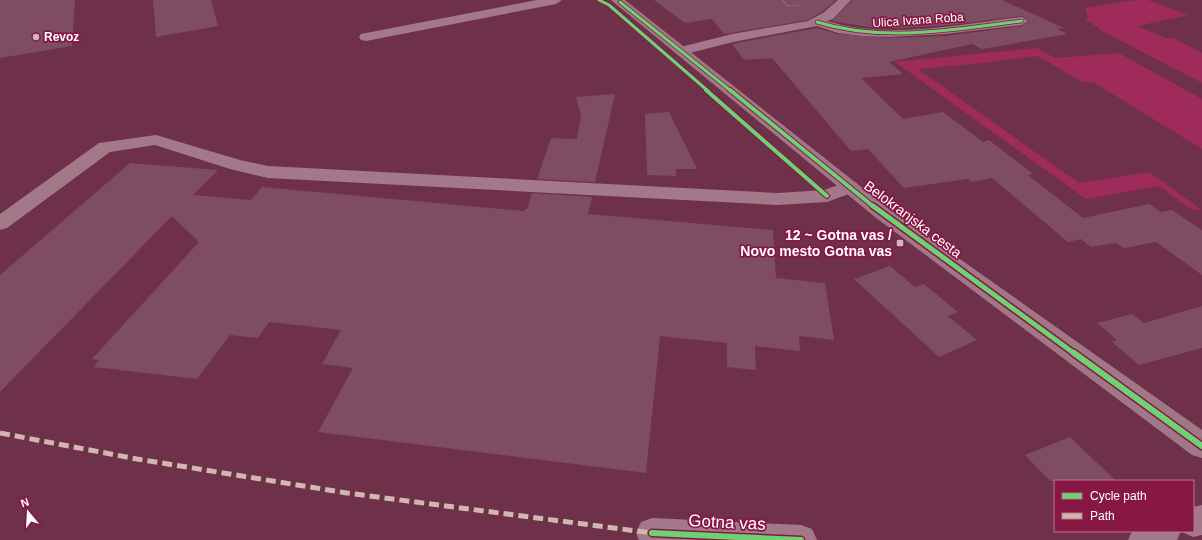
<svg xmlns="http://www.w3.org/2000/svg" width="1202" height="540" font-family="Helvetica,sans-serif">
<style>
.green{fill:#9e2b5a}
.building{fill:#7e4d61}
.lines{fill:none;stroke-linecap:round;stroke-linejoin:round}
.path{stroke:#a37889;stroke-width:1.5;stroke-dasharray:1 2;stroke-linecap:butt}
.minor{fill:#a37889;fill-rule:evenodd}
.major{fill:#a17787;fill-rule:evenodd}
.quiet{stroke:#d1b7ad;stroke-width:5;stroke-dasharray:10 5;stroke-linecap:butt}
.cycleway-far3-casing{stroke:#871844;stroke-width:4.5}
.cycleway-far2-casing{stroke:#871844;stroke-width:6}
.cycleway-far1-casing{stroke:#871844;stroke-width:8}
.cycleway-casing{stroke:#871844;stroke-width:9}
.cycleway-far3{stroke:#6cd273;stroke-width:3}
.cycleway-far2{stroke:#6cd273;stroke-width:4}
.cycleway-far1{stroke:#6cd273;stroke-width:5}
.cycleway{stroke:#6cd273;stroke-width:6}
.poi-dot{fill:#ccb7bf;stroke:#871844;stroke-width:1.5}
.labels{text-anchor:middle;stroke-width:3.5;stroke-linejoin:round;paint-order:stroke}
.far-street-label{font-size:12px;fill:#fff;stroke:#871844}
.far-poi-label{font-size:12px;font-weight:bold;fill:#fff;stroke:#871844;text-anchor:start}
.street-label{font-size:14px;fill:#fff;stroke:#871844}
.poi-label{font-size:14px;font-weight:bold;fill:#fff;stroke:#871844;text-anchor:end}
.near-street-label{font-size:17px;fill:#fff;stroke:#871844}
</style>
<rect width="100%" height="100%" fill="#6e3149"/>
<!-- green -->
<path class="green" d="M1136 0H1148L1188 15 1137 26 1166 38H1174L1202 53V83L1102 31 1084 18H1088L1085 8Z
M1037 48 1055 58 1119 53 1202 99V149L1093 82H1083L1037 56 983 63 918 69 1079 183 1149 172 1202 210H1192L1159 186 1086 199 895 62Z"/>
<!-- building -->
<path class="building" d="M0 0H75L72 46 0 58Z
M153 0H211L218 26 156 37Z
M654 0H836L822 12 808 20 724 34 712 19 685 23Z
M852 0H1002L1064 28 1057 29 1068 34 982 49 972 44 889 62 903 74 861 78 903 119 943 112 983 142 989 140 1033 174 1028 175 1083 218 1149 204 1161 212 1172 210 1202 230V275L1156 242 1124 248 1116 243 1091 247 1081 239 1068 242 992 178 972 182 968 179 904 188 868 149 851 151 772 58 744 60 732 44 817 28 838 34 889 38 945 36 1022 26 1029 21 1022 16 949 25 899 28H874L832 21Z
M615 94 595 182 537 179 551 138 577 139 581 116 576 97Z
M669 112 697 169H676V176L647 175 645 114Z
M130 163 218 170 193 195 251 200 262 187 524 211 525 209H527L532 193 592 197 588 214 773 230 776 278 825 283 834 340 799 336 800 351 755 346 756 370 727 367V343L660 336 646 473 318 432 353 368 322 364 341 330 269 322 258 338 230 335 197 379 94 367 99 360 92 359 199 242 172 216 0 392V275Z
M890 266 915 287 924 284 958 312 948 316 977 340 939 357 854 279Z
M1202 306V348L1139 365 1112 342 1117 340 1097 323 1132 314 1144 323Z
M1070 437 1116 481H1050L1025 455Z"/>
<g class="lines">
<!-- path -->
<path class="path" d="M783 0 787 6 801 5"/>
<!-- minor -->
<path class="minor" d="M537 0H562L556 4 366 41 361 40 359 37 361 34 366 33Z
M838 0H851L833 19 827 21C887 40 961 24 1022 17L1028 21 1022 25 945 34 889 37 863 36 838 33 817 26 733 42 682 55 677 54 675 51 677 48 732 34 808 21 823 13Z
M156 135 240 160 268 166 778 193 824 190 850 181 857 183 859 187 857 191 827 202 778 205 268 178 230 169 155 145 110 152 7 228 0 230V214L99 143Z
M1202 505V535L1193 537 1182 532 1181 531H1193V507Z
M652 518 801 525 812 529 817 540H639L636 533 641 522Z
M1132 531H1181L1177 540H1128Z"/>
<!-- major -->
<path class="major" d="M611 0H625L889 209 1202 430V458L1192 455 875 217Z"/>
<!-- quiet -->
<path class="quiet" d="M0 433 137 459 347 493 652 533"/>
<defs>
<path id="cycleway-far3" d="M599 0 609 5 708 91
M620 2 731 91
M817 22C884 43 954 29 1022 21"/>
<path id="cycleway-far2" d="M706 90 827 196
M730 90 874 207"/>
<path id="cycleway-far1" d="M873 206 1075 354"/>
<path id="cycleway" d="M1074 353 1202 446
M652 533 801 540"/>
</defs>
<!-- cycleway-far3 casing -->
<use href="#cycleway-far3" class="cycleway-far3-casing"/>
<!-- cycleway-far2 casing -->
<use href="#cycleway-far2" class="cycleway-far2-casing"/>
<!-- cycleway-far1 casing -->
<use href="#cycleway-far1" class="cycleway-far1-casing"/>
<!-- cycleway casing -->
<use href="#cycleway" class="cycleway-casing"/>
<!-- cycleway-far3 -->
<use href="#cycleway-far3" class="cycleway-far3"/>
<!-- cycleway-far2 -->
<use href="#cycleway-far2" class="cycleway-far2"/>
<!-- cycleway-far1 -->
<use href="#cycleway-far1" class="cycleway-far1"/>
<!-- cycleway -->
<use href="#cycleway" class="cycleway"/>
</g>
<!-- markers -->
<g class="poi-dot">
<circle cx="36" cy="37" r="4"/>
<rect x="896" y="239" width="8" height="8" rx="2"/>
</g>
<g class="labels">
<!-- far-street labels -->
<g class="far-street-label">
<text transform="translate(918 20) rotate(-4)" y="4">Ulica Ivana Roba</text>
</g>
<!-- far-poi labels -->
<g class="far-poi-label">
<text x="44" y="41">Revoz</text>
</g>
<!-- street labels -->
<g class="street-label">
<text transform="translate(913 219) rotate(37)" y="5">Belokranjska cesta</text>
</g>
<!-- poi labels -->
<g class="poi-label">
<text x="892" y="240">12 ~ Gotna vas /<tspan x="892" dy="16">Novo mesto Gotna vas</tspan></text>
</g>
<!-- near-street labels -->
<g class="near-street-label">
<text transform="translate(727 522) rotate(3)" y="6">Gotna vas</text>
</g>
</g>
<!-- legend -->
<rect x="1054" y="480" width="140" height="52" fill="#871844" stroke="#b7748f"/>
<rect x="1062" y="493" width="20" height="6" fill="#6cd273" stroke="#b7748f"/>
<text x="1090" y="500" font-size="12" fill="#ffffff">Cycle path</text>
<rect x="1062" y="513" width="20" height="6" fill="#d1b7ad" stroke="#b7748f"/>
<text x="1090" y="520" font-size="12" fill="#ffffff">Path</text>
<!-- north arrow -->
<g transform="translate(28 512) rotate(342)" stroke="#871844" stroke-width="3" paint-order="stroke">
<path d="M0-3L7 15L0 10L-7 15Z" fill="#ffffff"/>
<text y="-6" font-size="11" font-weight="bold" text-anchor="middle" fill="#ffffff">N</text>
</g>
</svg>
